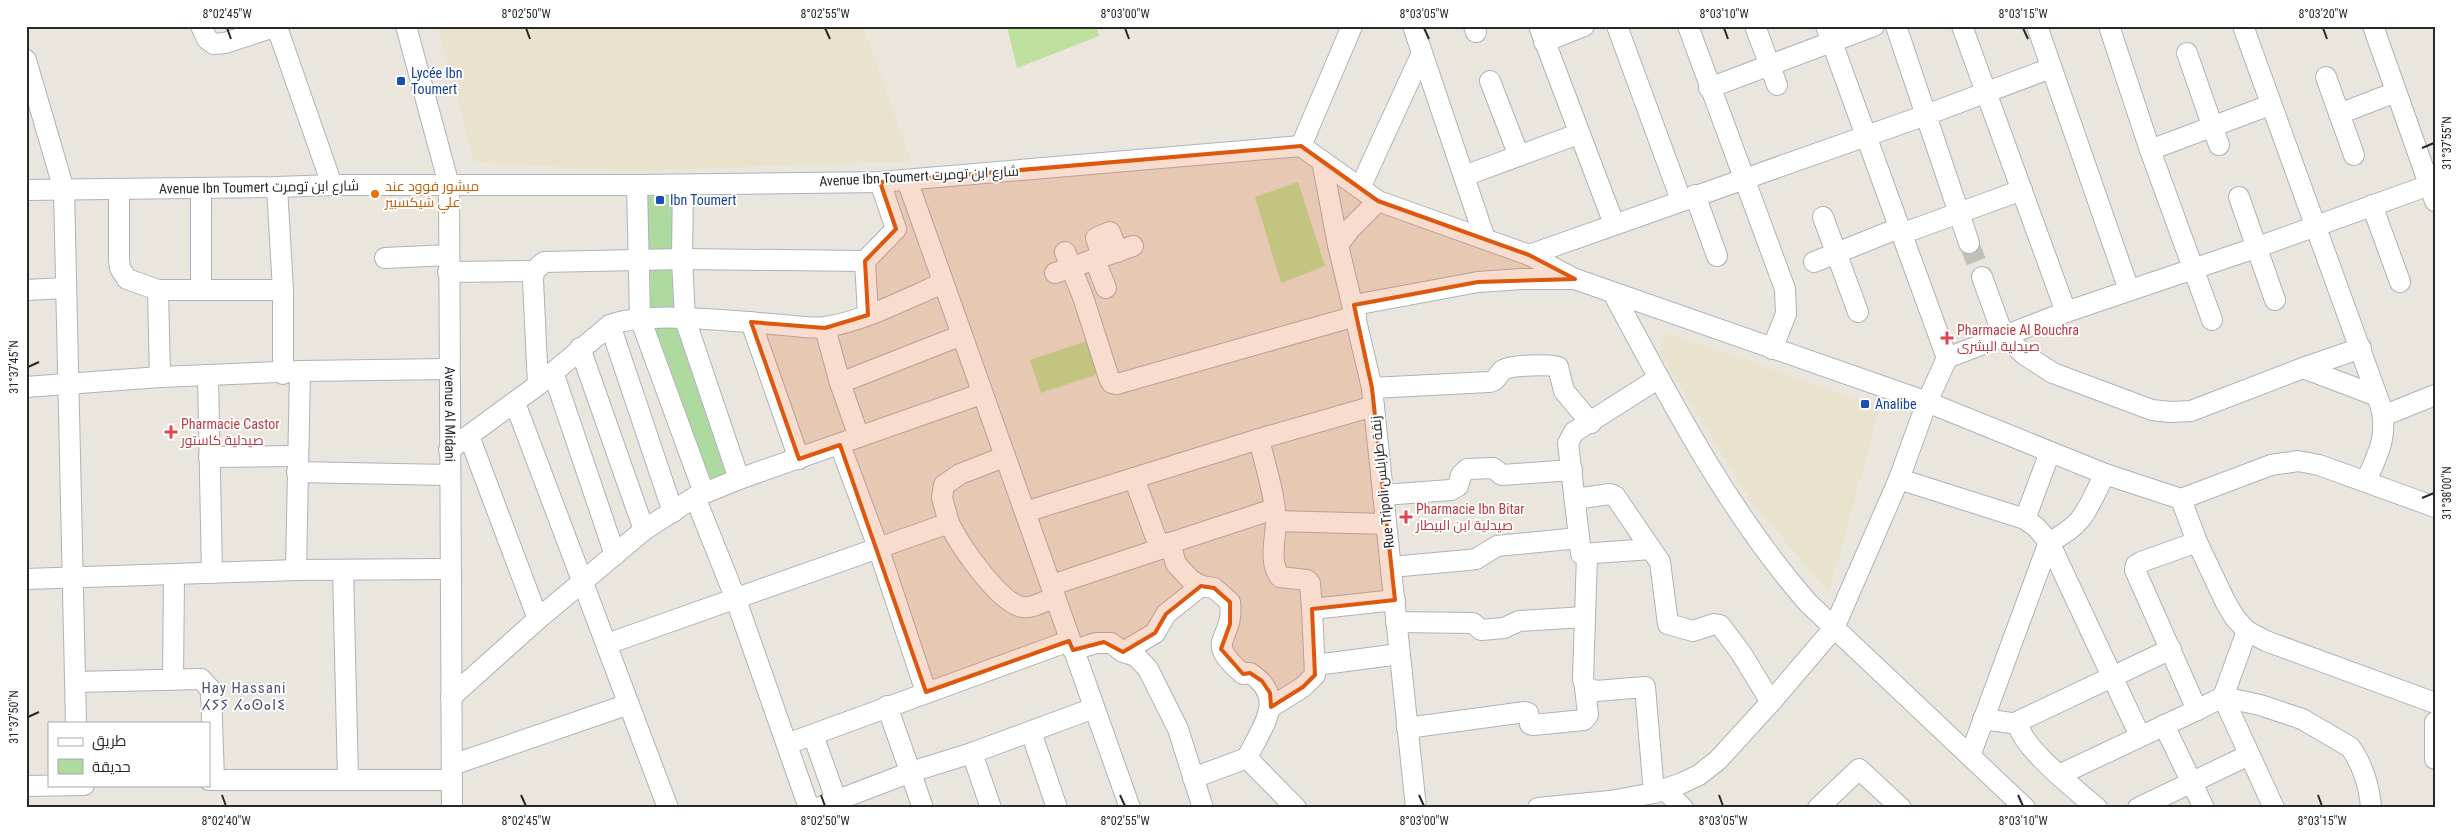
<svg xmlns="http://www.w3.org/2000/svg" width="2461" height="834" font-family="'Roboto Condensed',Cairo,'Noto Sans Tifinagh',sans-serif">
<style>
.education{fill:#e9e3ce}
.green{fill:#aedaa0}
.pitch{fill:#bde09d}
.lines{fill:none;stroke-linecap:round;stroke-linejoin:round}
.minor-tunnel{stroke:#c3bfb9;stroke-width:20;stroke-dasharray:20 10;stroke-linecap:butt}
.minor-casing{stroke:#b0b2bb;stroke-width:22}
.minor{stroke:#fff;stroke-width:20}
.marked{fill:#de570d;fill-opacity:0.2;stroke:#de570d;stroke-width:4;stroke-linejoin:round}
.ticks{fill:none;stroke:#292929;stroke-width:2}
.transit-dot{fill:#1a4fb4;stroke:#fff;stroke-width:2}
.food-dot{fill:#e8710a;stroke:#fff;stroke-width:2}
.health-dot{fill:#e0444e;stroke:#fff;stroke-width:2}
.labels{text-anchor:middle;stroke-width:4;stroke-linejoin:round;paint-order:stroke}
.transit-label{font-size:14px;fill:#164399;stroke:#fff;text-anchor:start}
.street-label{font-size:14px;fill:#292929;stroke:#fff}
.food-label{font-size:14px;fill:#c56008;stroke:#fff;text-anchor:start}
.health-label{font-size:14px;fill:#be3a42;stroke:#fff;text-anchor:start}
.neighbourhood-label{font-size:15px;letter-spacing:1px;fill:#4f5374;stroke:#fff}
.neatline{fill:none;stroke:#292929;stroke-width:2}
.ticks-label{font-size:12px;text-anchor:middle;fill:#292929}
</style>
<rect width="100%" height="100%" fill="#eae5dd"/>
<!-- education -->
<path class="education" d="M438 26H863L911 161 627 171 474 162Z
M1665 332 1880 407 1829 593 1751 501 1660 353Z"/>
<!-- green -->
<path class="green" d="M645 195H677L676 252 644 253Z
M678 259 679 313 647 314 644 264Z
M647 322 681 323 734 476 702 489Z"/>
<!-- pitch -->
<path class="pitch" d="M1007 26H1097L1099 36 1017 68Z
M1298 182 1325 266 1281 283 1255 197Z
M1090 340 1101 373 1041 393 1030 360Z"/>
<g class="lines">
<!-- minor-tunnel -->
<path class="minor-tunnel" d="M1969 243 1982 277"/>
<defs>
<g id="minor">
<path d="M201 26 207 39 214 44 225 43 271 28 279 33 332 185"/>
<path id="s1" d="M406 26 449 185 452 808"/>
<path d="M1413 26 1485 239"/>
<path d="M1474 26 1476 32"/>
<path d="M1539 26 1614 224"/>
<path d="M1617 26 1681 200"/>
<path d="M1688 26 1785 289 1786 314 1772 349"/>
<path d="M1755 26 1777 85"/>
<path d="M1826 26 1947 358"/>
<path d="M1896 26 1969 243"/>
<path d="M1962 26 2066 312"/>
<path d="M2037 26 2129 290"/>
<path d="M2109 26 2150 150 2212 320"/>
<path d="M2243 26 2381 407C2388 437 2378 454 2366 481"/>
<path d="M2373 26 2435 201"/>
<path d="M1544 42 1584 26"/>
<path d="M2187 53 2219 145"/>
<path d="M26 60 64 190 76 723"/>
<path d="M2326 77 2354 155"/>
<path d="M1490 81 1519 156"/>
<path d="M1709 88 1874 26"/>
<path d="M2339 114 2396 92"/>
<path d="M1301 146 1378 201 1529 255 1575 279 1927 402 2105 474 2181 499 2271 465 2298 461 2319 465 2435 507"/>
<path d="M1301 146 1352 26"/>
<path d="M2150 150 2270 105"/>
<path d="M1322 161 1338 245 1372 388 1416 808"/>
<path d="M1464 176 1578 134"/>
<path d="M907 180 1130 808"/>
<path d="M637 185 640 318 704 493"/>
<path d="M683 185 682 259 685 319 739 479"/>
<path d="M277 187 283 290V374"/>
<path d="M1360 188 1422 53"/>
<path d="M119 189V260L120 268 127 279 158 290H283"/>
<path d="M26 190 277 187 334 185H637L880 182 1301 146"/>
<path d="M1695 195 1717 256"/>
<path d="M2239 197 2275 300"/>
<path d="M2372 205 2400 282"/>
<path d="M1823 217 1858 312"/>
<path d="M1901 234 2022 190"/>
<path d="M1338 245 1351 228 1378 201"/>
<path d="M1065 252 1083 297 1109 378 1112 383 1117 384 1356 316"/>
<path d="M1529 255 1926 115 2051 68"/>
<path d="M1102 257 1096 238 1110 232 1118 252"/>
<path d="M385 258 449 255"/>
<path d="M1095 260 1106 288"/>
<path d="M865 261 896 229 880 182"/>
<path d="M1814 262 1899 228"/>
<path d="M448 272 534 271"/>
<path d="M1055 273 1133 246"/>
<path d="M1982 277 2003 335 2025 355 2053 373 2152 410 2171 412 2191 411 2303 368 2377 396"/>
<path d="M26 290 66 288"/>
<path d="M158 290 160 377"/>
<path d="M201 290V188"/>
<path d="M1613 293C1671 401 1727 510 1808 603L2025 808"/>
<path d="M1354 305 1478 282 1521 279H1572"/>
<path d="M751 322 799 459"/>
<path d="M610 325 673 512"/>
<path d="M825 328 840 383 859 437"/>
<path d="M580 348 644 530"/>
<path d="M2303 368 2361 348"/>
<path d="M553 372 615 555"/>
<path d="M208 376 212 573"/>
<path d="M840 383 962 335"/>
<path d="M538 385 533 280 534 271 544 262 682 259 865 261 868 315"/>
<path d="M26 387 160 377 300 371 449 369"/>
<path d="M1372 388 1489 382C1497 381 1497 375 1503 370 1511 365 1549 364 1558 367L1564 391 1591 423"/>
<path d="M515 403 668 808"/>
<path d="M2383 416 2435 395"/>
<path d="M469 436 538 619"/>
<path d="M1259 439C1265 465 1276 498 1276 524 1275 540 1269 563 1280 577L1307 580 1310 583 1312 609 1395 600"/>
<path d="M840 445 878 547 926 692"/>
<path d="M449 450 538 385 610 325C650 310 738 322 784 325 797 326 813 329 825 327 862 322 908 298 943 283"/>
<path d="M209 457 298 456"/>
<path d="M297 472 449 475"/>
<path d="M1134 478 1160 549"/>
<path d="M1899 479 2025 519 2036 527 2049 542 2140 736"/>
<path d="M1383 495 1451 490 1458 486 1461 475 1467 469 1493 468 1502 475 1572 470"/>
<path d="M1575 499 1610 494 1615 496 1660 562 1668 624 1693 631 1714 624 1720 625 1741 653 1771 702"/>
<path d="M2181 499 2197 542 2226 603 2235 618 2247 631 2266 641 2435 703"/>
<path d="M1025 512 1259 439 1374 406"/>
<path d="M2025 519 2050 452"/>
<path d="M1276 521 1386 524"/>
<path d="M949 523C959 544 998 602 1022 607 1033 609 1046 600 1055 597"/>
<path d="M2197 542 2141 562 2136 565 2135 570 2197 710 2223 697 2260 705 2302 719 2350 747C2362 763 2370 788 2371 808"/>
<path d="M1651 549 1581 554 1568 443 1574 432 1659 378"/>
<path d="M1587 555 1583 679 1585 687 1596 691 1645 687 1654 793"/>
<path d="M1391 567 1468 560 1476 559 1497 546 1579 538"/>
<path d="M296 570 300 371"/>
<path d="M343 570 348 779"/>
<path d="M26 579 296 570 449 569"/>
<path d="M1052 585 1160 549 1170 543"/>
<path d="M1396 622 1473 623 1481 630 1504 628 1519 621 1585 617"/>
<path d="M2247 631 2223 697 2274 808"/>
<path d="M607 644 949 523 942 498 944 485 960 474 1004 457"/>
<path d="M1073 650 1096 643H1111L1123 652 1136 656 1148 669 1178 729 1203 808"/>
<path d="M1123 652 1155 633 1166 614 1201 586"/>
<path d="M1316 665 1399 654"/>
<path d="M173 679 174 575"/>
<path d="M76 682 201 679 211 690 214 780"/>
<path d="M451 697 538 619 644 530 695 497"/>
<path d="M887 706 923 808"/>
<path d="M1271 707 1303 687 1315 675 1312 609"/>
<path d="M1983 719 2018 724"/>
<path d="M2435 722V759"/>
<path d="M2164 725 2204 808"/>
<path d="M1407 728 1525 712 1528 713 1530 724 1533 725 1584 720 1588 715 1585 687"/>
<path d="M1031 732 1057 808"/>
<path d="M813 735 839 808"/>
<path d="M787 744 1069 641"/>
<path d="M972 753 991 808"/>
<path d="M1970 756 2049 542C2086 524 2087 508 2105 474"/>
<path d="M1247 758C1262 726 1288 698 1250 673L1243 674C1201 638 1235 643 1230 602L1214 588 1201 586 1191 580 1176 564 1170 543 1274 509"/>
<path d="M452 765 629 704"/>
<path d="M2059 775 2197 710"/>
<path d="M1193 778 1247 758 1296 808"/>
<path d="M209 780H452"/>
<path d="M26 786 84 785"/>
<path d="M1665 790 1683 808"/>
<path d="M809 808 735 597 695 497 739 479 981 394"/>
<path d="M817 808 911 772 972 753 1094 708"/>
<path d="M1538 808 1610 801 1654 793 1682 783 1699 775 1718 760 1771 702 1834 628 1899 479 1927 402 1947 358 2066 312 2258 247 2435 183"/>
<path d="M1818 808 1859 769 1901 808"/>
<path d="M2097 808C2081 794 2013 741 2019 721L2171 649"/>
<path d="M2138 808 2249 755"/>
</g>
</defs>
<!-- minor casing -->
<use href="#minor" class="minor-casing"/>
<!-- minor -->
<use href="#minor" class="minor"/>
</g>
<!-- marked area -->
<path class="marked" d="M1301 146 1378 201 1529 255 1575 279 1478 282 1354 305 1372 388 1395 600 1312 609 1315 675 1303 687 1271 707 1270 693 1262 681 1250 673 1243 674 1221 649 1230 624V602L1214 588 1201 586 1166 614 1155 633 1123 652 1104 642 1073 650 1069 641 926 692 840 445 799 459 751 322 825 328 868 315 865 261 896 229 880 182Z"/>
<!-- ticks -->
<path class="ticks" d="M227 28 231 39M526 28 530 39M825 28 830 39M1125 28 1129 39M1424 28 1429 39M1724 28 1728 39M2023 28 2028 39M2323 28 2327 39M2422 148 2434 143M28 367 39 362M2422 498 2434 493M28 717 39 712M222 795 226 806M521 795 526 806M821 795 825 806M1120 795 1125 806M1419 795 1424 806M1719 795 1723 806M2018 795 2023 806M2318 795 2322 806"/>
<!-- markers -->
<g class="transit-dot">
<rect x="396" y="76" width="10" height="10" rx="2.5"/>
<rect x="655" y="195" width="10" height="10" rx="2.5"/>
<rect x="1860" y="399" width="10" height="10" rx="2.5"/>
</g>
<circle class="food-dot" cx="375" cy="194" r="5"/>
<g class="health-dot">
<path d="M1944.5 330.5h5v5h5v5h-5v5h-5v-5h-5v-5h5z"/>
<path d="M168.5 424.5h5v5h5v5h-5v5h-5v-5h-5v-5h5z"/>
<path d="M1403.5 509.5h5v5h5v5h-5v5h-5v-5h-5v-5h5z"/>
</g>
<g class="labels">
<!-- transit labels -->
<g class="transit-label">
<text x="411" y="78">Lycée Ibn<tspan x="411" dy="16">Toumert</tspan></text>
<text x="670" y="205">Ibn Toumert</text>
<text x="1875" y="409">Analibe</text>
</g>
<!-- street labels -->
<g class="street-label">
<text transform="translate(919 176) rotate(-3)" y="5">Avenue Ibn Toumert شارع ابن تومرت</text>
<text transform="translate(259 187) rotate(-1)" y="5">Avenue Ibn Toumert شارع ابن تومرت</text>
<text dy="5" stroke="none"><textPath href="#s1" startOffset="394">Avenue Al Midani</textPath></text>
<text transform="translate(1382 482) rotate(-96)" y="5">Rue Tripoli زنقة طرابلس</text>
</g>
<!-- food labels -->
<g class="food-label">
<text x="385" y="191">مبشور فوود عند<tspan x="385" dy="16">علي شيكسبير</tspan></text>
</g>
<!-- health labels -->
<g class="health-label">
<text x="1957" y="335">Pharmacie Al Bouchra<tspan x="1957" dy="16">صيدلية البشرى</tspan></text>
<text x="181" y="429">Pharmacie Castor<tspan x="181" dy="16">صيدلية كاستور</tspan></text>
<text x="1416" y="514">Pharmacie Ibn Bitar<tspan x="1416" dy="16">صيدلية ابن البيطار</tspan></text>
</g>
<!-- neighbourhood labels -->
<g class="neighbourhood-label">
<text x="244" y="693">Hay Hassani<tspan x="244" dy="17">ⵃⵢⵢ ⵃⴰⵙⴰⵏⵉ</tspan></text>
</g>
</g>
<!-- border -->
<rect width="2461" height="834" fill="none" stroke="#ffffff" stroke-width="55"/>
<!-- legend -->
<rect x="48" y="722" width="162" height="65" fill="#ffffff" stroke="#a9a9a9"/>
<rect x="58" y="738" width="25" height="8" fill="#ffffff" stroke="#a9a9a9"/>
<text x="92" y="746" font-size="15" fill="#292929">طريق</text>
<rect x="58" y="759" width="25" height="15" fill="#aedaa0" stroke="#a9a9a9"/>
<text x="92" y="772" font-size="15" fill="#292929">حديقة</text>
<rect x="28" y="28" width="2406" height="778" class="neatline"/>
<g class="ticks-label">
<text x="227" y="18">8°02'45"W</text>
<text x="526" y="18">8°02'50"W</text>
<text x="825" y="18">8°02'55"W</text>
<text x="1125" y="18">8°03'00"W</text>
<text x="1424" y="18">8°03'05"W</text>
<text x="1724" y="18">8°03'10"W</text>
<text x="2023" y="18">8°03'15"W</text>
<text x="2323" y="18">8°03'20"W</text>
<text transform="translate(2447 143) rotate(-90)" y="4">31°37'55"N</text>
<text transform="translate(14 367) rotate(-90)" y="4">31°37'45"N</text>
<text transform="translate(2447 493) rotate(-90)" y="4">31°38'00"N</text>
<text transform="translate(14 717) rotate(-90)" y="4">31°37'50"N</text>
<text x="226" y="825">8°02'40"W</text>
<text x="526" y="825">8°02'45"W</text>
<text x="825" y="825">8°02'50"W</text>
<text x="1125" y="825">8°02'55"W</text>
<text x="1424" y="825">8°03'00"W</text>
<text x="1723" y="825">8°03'05"W</text>
<text x="2023" y="825">8°03'10"W</text>
<text x="2322" y="825">8°03'15"W</text>
</g>
</svg>
